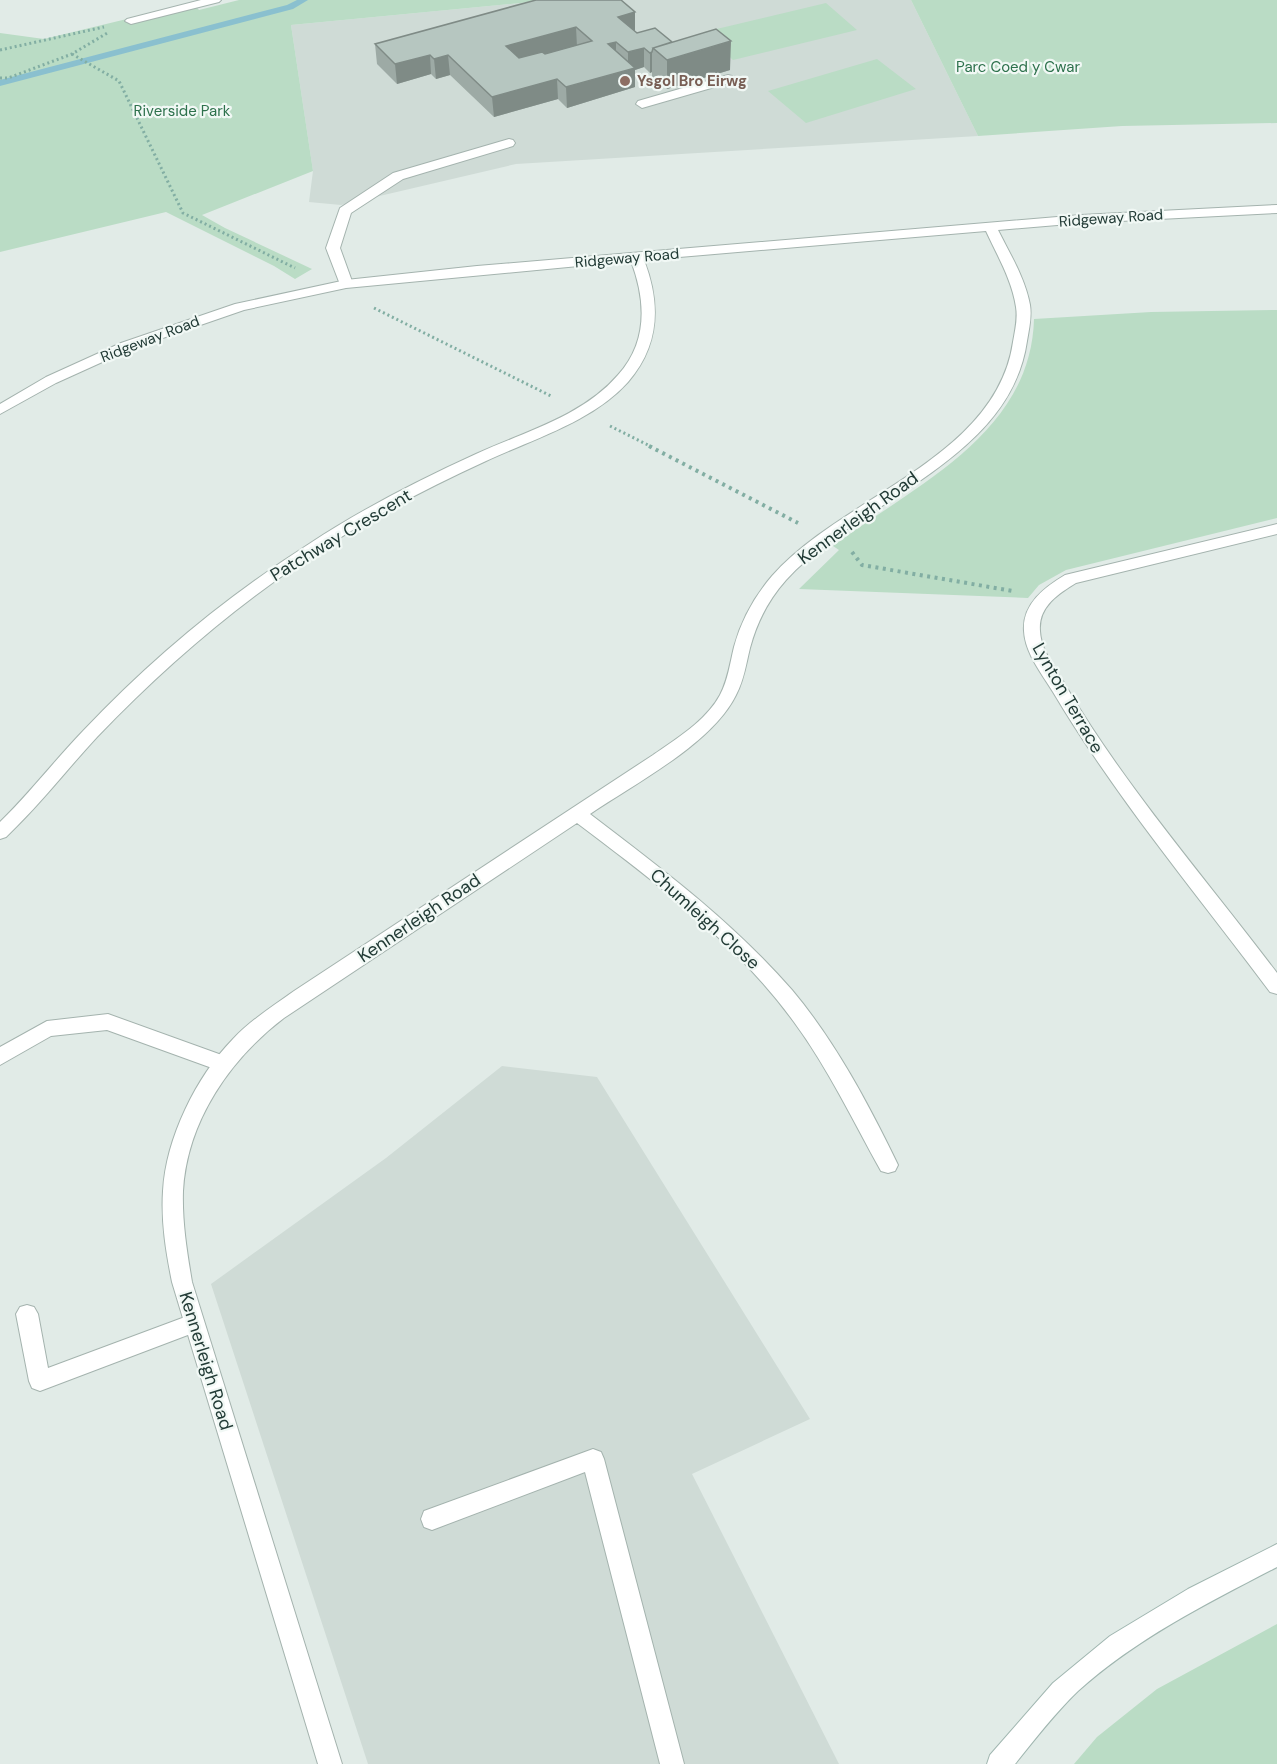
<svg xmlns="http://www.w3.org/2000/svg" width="1277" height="1764" font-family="'DM Sans',sans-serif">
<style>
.built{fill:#cfdbd6}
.green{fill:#badcc5}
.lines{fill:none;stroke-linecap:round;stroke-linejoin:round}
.stream{fill:#8ac0cf;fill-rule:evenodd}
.lane-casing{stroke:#a4b3ae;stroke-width:2}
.street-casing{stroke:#a4b3ae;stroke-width:2}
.secondary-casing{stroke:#a0b6b0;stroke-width:2}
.path-far1{stroke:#82aea3;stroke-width:3;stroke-dasharray:2 3;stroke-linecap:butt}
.path{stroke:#82aea3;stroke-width:4;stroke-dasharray:3 4.5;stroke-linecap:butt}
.lane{fill:#fff;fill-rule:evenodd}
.street{fill:#fff;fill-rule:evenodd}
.secondary{fill:#fff;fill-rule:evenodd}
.wall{fill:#9daaa5}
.shaded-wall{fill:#7f8b86}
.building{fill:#b6c6c0;stroke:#7f8b86;stroke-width:1.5;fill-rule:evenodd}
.education-dot{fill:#8d6e63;stroke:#f1f8f5;stroke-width:2}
.labels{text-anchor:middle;stroke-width:4.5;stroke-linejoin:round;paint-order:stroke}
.far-park-label{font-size:15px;fill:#2d714c;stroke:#f1f8f5}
.far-education-label{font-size:15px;font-weight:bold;fill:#785e54;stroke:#f1f8f5;text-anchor:start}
.far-street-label{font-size:15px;fill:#223b36;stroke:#f1f8f5}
.street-label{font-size:18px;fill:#223b36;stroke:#f1f8f5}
</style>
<rect width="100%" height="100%" fill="#e1ebe7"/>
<!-- built -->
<path class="built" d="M551 0H911L978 136 516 164 341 205 309 202 313 171 291 25Z
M502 1066 597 1077 810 1419 692 1474 839 1764H368L211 1284 386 1158Z"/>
<!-- green -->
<path class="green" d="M239 0H551L291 25 313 171 202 215 225 228 312 269 295 279 274 266 166 212 0 252V33L44 39 193 3 199 10Z
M911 0H1277V123L1122 126 978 136Z
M826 3 857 30 733 60 704 32Z
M877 59 916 89 806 123 768 91Z
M1277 310V518L1066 570 1039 585 1028 598 799 589 839 550 833 546C913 486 1031 435 1034 319L1151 312Z
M1277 1624V1764H1074L1097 1737 1157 1689Z"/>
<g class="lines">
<!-- stream -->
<path class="stream" d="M297 0H308L293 9 0 86V80L287 5Z"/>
<defs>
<path id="lane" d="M201 0H221L219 2 131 24 125 21 127 19Z
M728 75 732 76V82L642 108 636 104 638 101Z
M509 139 513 140 515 143 513 146 403 179 351 213 340 248 353 284 351 287H341L326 248 340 208 393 173Z
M108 1014 230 1058 233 1064 230 1070 223 1072 107 1030 51 1036 0 1065V1047L47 1021Z
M27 1305 34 1307 38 1314 48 1368 193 1314 201 1316 204 1323 201 1330 40 1391 32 1388 29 1381 16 1314 20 1307Z
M593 1449 601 1452 604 1459 684 1764H660L585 1472 432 1530 424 1527 421 1519 424 1511Z"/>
<path id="street" d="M1277 205V213L1081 223 998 230C1010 254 1025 278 1030 305 1032 317 1029 329 1027 341 1010 461 859 500 786 580 768 600 757 622 750 648 746 664 744 680 736 695 712 744 634 784 590 814 661 868 733 922 792 990 835 1041 869 1105 898 1165L895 1171 888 1173 881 1171C853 1121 828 1068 794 1022 736 942 655 882 577 823L284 1018C230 1059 187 1121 183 1191 182 1222 187 1252 192 1282L342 1764H318L172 1282C166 1252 161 1222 163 1191 166 1138 196 1077 233 1039 251 1020 273 1006 294 991L653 755C676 739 706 721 720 695 728 680 730 663 734 647 741 621 754 597 772 576 842 496 996 459 1013 342 1015 330 1018 319 1016 307 1012 280 997 255 986 231L644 260C661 304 660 345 628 382 592 422 533 439 486 461 436 484 385 510 338 539 249 594 169 662 97 737 70 766 46 797 18 825L6 837 0 839V822C30 793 54 761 83 731 150 660 227 596 309 544 362 509 419 480 476 454 524 432 583 416 618 375 648 342 646 301 631 261L346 288 244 310 131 349 56 383 0 414V404L46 377 121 343 235 304 346 280 477 266 1081 215Z
M1277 524V534L1076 583C1058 594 1038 607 1040 631 1041 652 1057 670 1067 688 1127 789 1206 879 1277 973V994L1270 992C1197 894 1116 798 1053 692 1042 674 1025 653 1024 631 1022 604 1045 587 1065 575Z"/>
<path id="secondary" d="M1277 1544V1567C1208 1603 1137 1638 1078 1691 1055 1713 1035 1739 1015 1764H987L990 1755 1053 1683 1110 1636 1188 1589Z"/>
</defs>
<!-- lane casing -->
<use href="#lane" class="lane-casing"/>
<!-- street casing -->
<use href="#street" class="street-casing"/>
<!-- secondary casing -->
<use href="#secondary" class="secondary-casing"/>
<!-- path-far1 -->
<path class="path-far1" d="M0 50 104 27
M72 54 119 81 183 213 295 268
M0 78H8L72 54 109 32
M374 308 553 397
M610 426 652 447"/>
<!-- path -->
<path class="path" d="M649 446 798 523
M852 552 862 565 1013 591"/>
<!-- lane -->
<use href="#lane" class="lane"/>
<!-- street -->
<use href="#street" class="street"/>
<!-- secondary -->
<use href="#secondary" class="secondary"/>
</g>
<!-- wall -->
<path class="wall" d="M635 12V32L637 33 672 42 730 70 667 89 652 77V72L650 73 644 67 635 70V87L567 108 558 99 494 117 450 75 436 79 431 74 397 84 377 64 375 44Z"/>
<!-- shaded-wall -->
<path class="shaded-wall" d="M635 12V32L618 17Z
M576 27 577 47 507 65 506 46Z
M731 41 730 70 667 89V60Z
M616 42V62L608 44Z
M644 48V67L635 70V87L567 108 566 87 628 70V52Z
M652 52V72L650 73V53Z
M430 55 431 74 397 84 395 64Z
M448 55 450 75 436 79 434 59Z
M557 79 558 99 494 117 492 97Z"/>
<!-- building -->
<path class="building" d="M536 0H621L635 12 618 17 637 33 655 28 672 42 653 48 652 52 650 53 644 48 628 52 616 42 608 44 635 68 566 87 557 79 492 97 448 55 434 59 430 55 395 64 375 44ZM576 27 592 41 545 54 542 52 519 58 506 46Z
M716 29 731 41 667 60 653 48Z"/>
<!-- markers -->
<circle class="education-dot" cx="625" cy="81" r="6"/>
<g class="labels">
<!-- far-park labels -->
<g class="far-park-label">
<text x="1018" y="72">Parc Coed y Cwar</text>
<text x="182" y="116">Riverside Park</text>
</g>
<!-- far-education labels -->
<g class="far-education-label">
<text x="637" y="86">Ysgol Bro Eirwg</text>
</g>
<!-- far-street labels -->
<g class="far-street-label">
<text transform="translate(1111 218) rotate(-4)" y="5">Ridgeway Road</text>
<text transform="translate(627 258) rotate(-5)" y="5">Ridgeway Road</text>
<text transform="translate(150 339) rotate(-21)" y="5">Ridgeway Road</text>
</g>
<!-- street labels -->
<g class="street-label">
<text transform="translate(858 518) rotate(-36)" y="6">Kennerleigh Road</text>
<text transform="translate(341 535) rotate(-31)" y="6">Patchway Crescent</text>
<text transform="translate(1068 698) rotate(60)" y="6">Lynton Terrace</text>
<text transform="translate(419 918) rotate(-34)" y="6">Kennerleigh Road</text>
<text transform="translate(705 919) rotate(42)" y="6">Chumleigh Close</text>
<text transform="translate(206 1361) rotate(73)" y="6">Kennerleigh Road</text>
</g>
</g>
</svg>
